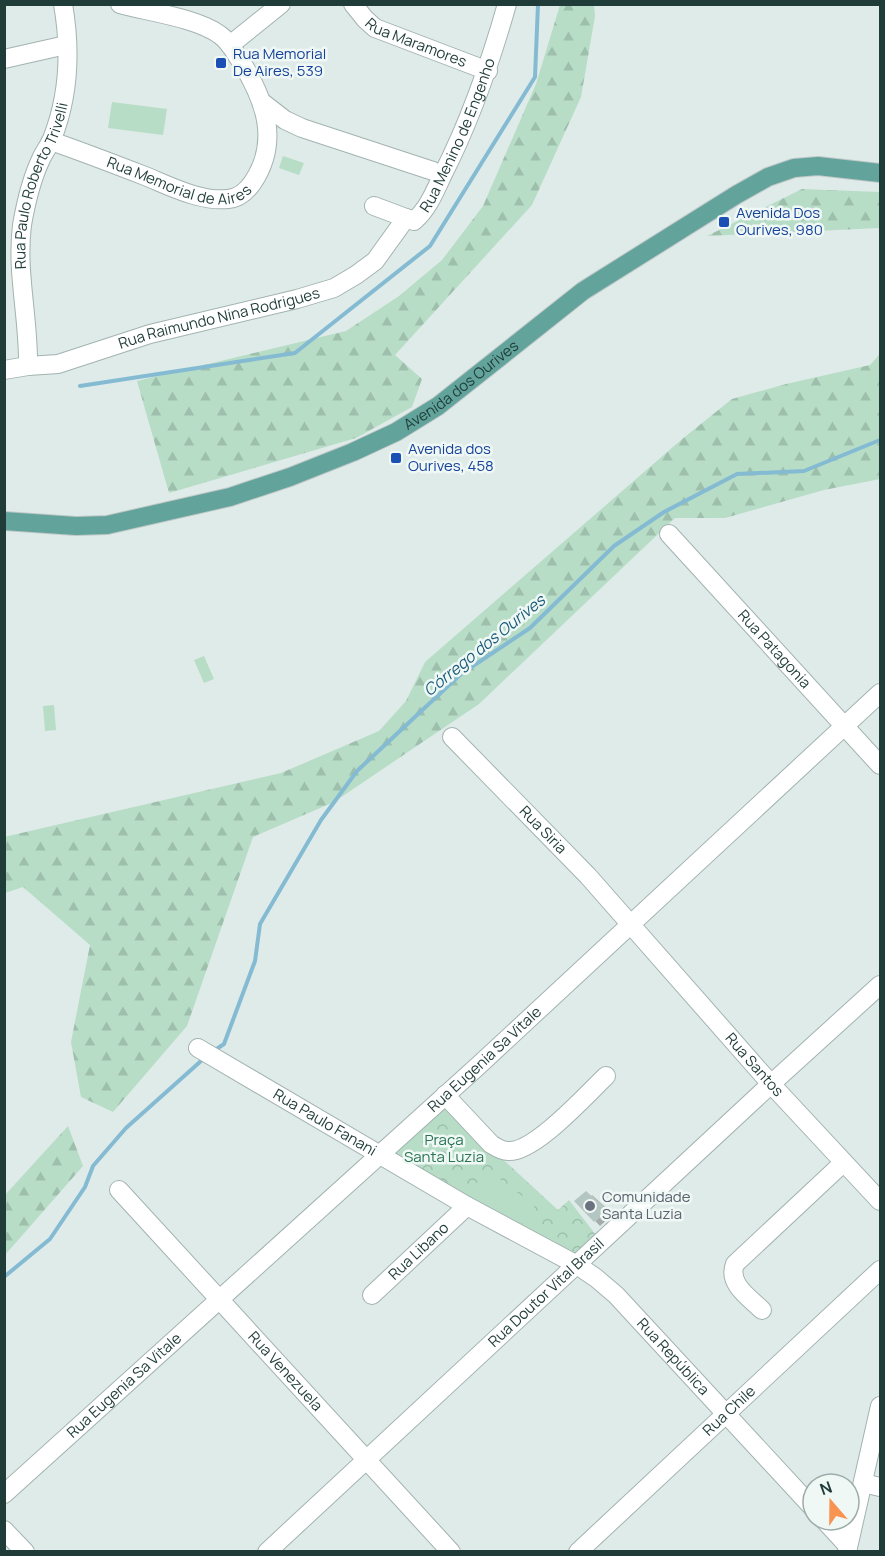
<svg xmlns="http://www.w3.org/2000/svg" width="885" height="1556" font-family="Manrope,sans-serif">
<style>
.forest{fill:url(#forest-firs)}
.park{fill:url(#park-crowns)}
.pitch{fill:#b7ddc7}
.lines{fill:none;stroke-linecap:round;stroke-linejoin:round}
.stream{stroke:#84bbd3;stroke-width:4}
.building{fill:#b4c6c1;filter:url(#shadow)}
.minor-casing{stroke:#a2b3b0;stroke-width:20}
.major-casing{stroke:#c0c8c7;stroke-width:20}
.minor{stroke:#fff;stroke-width:18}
.major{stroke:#62a39c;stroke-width:18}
.transit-dot{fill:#1a4fb4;stroke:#f0f8f5;stroke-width:2}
.worship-dot{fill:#6b7280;stroke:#f0f8f5;stroke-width:2}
.labels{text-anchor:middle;stroke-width:5;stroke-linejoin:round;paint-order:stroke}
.street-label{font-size:15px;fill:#1f3c38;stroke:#f0f8f5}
.transit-label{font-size:15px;fill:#164399;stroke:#f0f8f5;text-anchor:start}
.park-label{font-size:15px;fill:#287451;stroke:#f0f8f5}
.worship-label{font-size:15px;fill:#5b616d;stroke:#f0f8f5;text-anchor:start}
.water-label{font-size:16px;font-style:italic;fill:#175a7a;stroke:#f0f8f5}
</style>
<defs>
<pattern id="forest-firs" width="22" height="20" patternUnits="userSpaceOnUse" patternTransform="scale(1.5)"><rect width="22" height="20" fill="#b7ddc7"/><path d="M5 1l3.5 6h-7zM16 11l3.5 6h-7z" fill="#9dbfac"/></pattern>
<pattern id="park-crowns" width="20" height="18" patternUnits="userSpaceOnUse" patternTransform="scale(1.5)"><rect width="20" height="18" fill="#b7ddc7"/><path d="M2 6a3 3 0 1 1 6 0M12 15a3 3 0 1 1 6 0" fill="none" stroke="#9dbfac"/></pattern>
<filter id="shadow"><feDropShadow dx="6" dy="4" stdDeviation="0" flood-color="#0004"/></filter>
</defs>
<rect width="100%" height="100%" fill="#dfebe8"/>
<!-- forest -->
<path class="forest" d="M560 5H594L595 16 581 97 532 205 395 355 422 379 412 407 356 438 169 493 137 381 346 331 399 296 442 260 483 206 536 84Z
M802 189 880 192V228L707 236Z
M880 354V479L824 490 725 518H675L479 704 334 802 253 837 187 1026 113 1112 81 1097 71 1042 90 945 23 887 5 893 4 837 281 773 379 731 406 701 425 662 681 440 732 399 786 384 870 365Z
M68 1126 83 1166 5 1255V1195Z"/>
<!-- park -->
<path class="park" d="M445 1101 485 1143 558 1210 569 1200 599 1239 576 1262 387 1154Z"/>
<!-- pitch -->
<path class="pitch" d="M112 102 167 109 163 135 108 128Z
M283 156 304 163 299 175 279 168Z
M204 656 214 679 204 683 194 660Z
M54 705 56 730 45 731 43 706Z
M487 1169 535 1206 518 1229 470 1192Z"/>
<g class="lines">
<!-- stream -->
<path class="stream" d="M80 386 295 353 430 246 535 77 538 4
M218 1048 224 1044 255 961 260 924 321 820 357 771 461 674 530 628 614 546 664 512 737 474 804 471 880 440
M4 1277 50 1239 85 1187 93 1166 126 1128 201 1061"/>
</g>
<!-- building -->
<path class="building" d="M586 1191 607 1210 594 1222 574 1201Z"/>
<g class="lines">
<defs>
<g id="minor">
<path id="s1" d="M353 4 365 19 375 28 488 71"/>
<path d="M230 45 281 4"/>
<path d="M4 59 66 45"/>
<path d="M263 103 285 120 302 128 433 171"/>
<path id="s2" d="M51 141C83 152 114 164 145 176 170 186 200 202 228 199 239 198 247 191 253 182 280 141 265 101 242 63 235 53 230 42 220 35 197 18 149 12 120 4"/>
<path id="s3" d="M374 206 414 221C428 209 435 191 443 174 471 119 490 64 507 4"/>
<path id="s4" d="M28 366C29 319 16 272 22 225 26 202 31 180 41 159 44 152 49 146 52 139 69 96 71 50 63 4"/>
<path id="s5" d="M4 370 28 366 58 364 150 334 297 299 334 288 356 275 375 261 406 218"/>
<path id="s6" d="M669 534 880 765"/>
<path id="s7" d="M452 737 588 876 771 1084 880 1201"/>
<path id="s8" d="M198 1048 467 1206 577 1265 596 1278 616 1295 813 1508"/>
<path d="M445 1095 491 1144C496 1147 501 1151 508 1151 534 1153 586 1095 606 1076"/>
<path id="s9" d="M119 1190 451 1552"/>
<path id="s10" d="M372 1295 467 1206"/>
<path d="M762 1310C750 1298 727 1284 735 1264L843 1163"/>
<path d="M863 1483 880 1487"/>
<path id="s11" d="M4 1494 478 1066 880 693"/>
<path d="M824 1520 848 1546"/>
<path d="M4 1530 25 1552"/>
<path id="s12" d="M267 1552 771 1084 880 985"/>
<path id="s13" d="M578 1552 880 1270"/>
<path d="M847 1552 880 1406"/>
</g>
<g id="major">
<path id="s14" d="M4 521 76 526 107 525 230 497 290 477 353 452 396 432 438 406 583 291 736 195 768 177 794 168 818 166 880 173"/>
</g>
</defs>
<!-- minor casing -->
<use href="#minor" class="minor-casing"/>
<!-- major casing -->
<use href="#major" class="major-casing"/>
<!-- minor -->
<use href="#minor" class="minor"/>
<!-- major -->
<use href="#major" class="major"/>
</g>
<!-- markers -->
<g class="transit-dot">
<rect x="215" y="57" width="12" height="12" rx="3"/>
<rect x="718" y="216" width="12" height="12" rx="3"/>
<rect x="390" y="452" width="12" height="12" rx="3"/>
</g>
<circle class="worship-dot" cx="590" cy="1206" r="6"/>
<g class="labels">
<!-- street labels -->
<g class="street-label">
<text dy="5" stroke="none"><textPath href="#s1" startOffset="76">Rua Maramores</textPath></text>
<text dy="5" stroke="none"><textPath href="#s3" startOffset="140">Rua Menino de Engenho</textPath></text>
<text dy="5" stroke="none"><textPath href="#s2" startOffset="136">Rua Memorial de Aires</textPath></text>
<text dy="5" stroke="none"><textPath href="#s4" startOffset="184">Rua Paulo Roberto Trivelli</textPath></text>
<text dy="5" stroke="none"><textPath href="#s5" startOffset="222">Rua Raimundo Nina Rodrigues</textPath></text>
<text dy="5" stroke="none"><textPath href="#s14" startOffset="488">Avenida dos Ourives</textPath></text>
<text dy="5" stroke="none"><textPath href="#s6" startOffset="156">Rua Patagonia</textPath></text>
<text dy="5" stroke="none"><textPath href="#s7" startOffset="130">Rua Siria</textPath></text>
<text dy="5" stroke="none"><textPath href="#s11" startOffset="648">Rua Eugenia Sa Vitale</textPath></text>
<text dy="5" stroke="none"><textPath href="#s7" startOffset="446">Rua Santos</textPath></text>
<text dy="5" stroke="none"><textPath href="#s8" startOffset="147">Rua Paulo Fanani</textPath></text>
<text dy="5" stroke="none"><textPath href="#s10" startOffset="64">Rua Libano</textPath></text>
<text dy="5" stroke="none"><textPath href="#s12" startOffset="381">Rua Doutor Vital Brasil</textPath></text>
<text dy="5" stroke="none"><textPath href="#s8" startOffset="570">Rua República</textPath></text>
<text dy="5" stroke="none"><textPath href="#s9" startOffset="246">Rua Venezuela</textPath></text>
<text dy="5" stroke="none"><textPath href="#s11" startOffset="162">Rua Eugenia Sa Vitale</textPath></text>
<text dy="5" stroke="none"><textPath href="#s13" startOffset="207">Rua Chile</textPath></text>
</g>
<!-- transit labels -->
<g class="transit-label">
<text x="233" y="59">Rua Memorial<tspan x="233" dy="17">De Aires, 539</tspan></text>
<text x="736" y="218">Avenida Dos<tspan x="736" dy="17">Ourives, 980</tspan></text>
<text x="408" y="454">Avenida dos<tspan x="408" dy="17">Ourives, 458</tspan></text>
</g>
<!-- park labels -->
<g class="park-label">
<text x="444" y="1145">Praça<tspan x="444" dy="17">Santa Luzia</tspan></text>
</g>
<!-- worship labels -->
<g class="worship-label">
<text x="602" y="1202">Comunidade<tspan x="602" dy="17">Santa Luzia</tspan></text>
</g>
<!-- water labels -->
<g class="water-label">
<text transform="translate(484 645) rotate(-39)" y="6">Córrego dos Ourives</text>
</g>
</g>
<!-- border -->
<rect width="885" height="1556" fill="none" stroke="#1f3c38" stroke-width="12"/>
<!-- north arrow -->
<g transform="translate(831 1502) rotate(340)"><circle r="28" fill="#f0f8f5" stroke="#9cada9" stroke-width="1.5"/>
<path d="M0-4.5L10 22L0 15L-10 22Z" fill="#f89351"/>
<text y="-9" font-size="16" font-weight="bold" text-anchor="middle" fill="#1f3c38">N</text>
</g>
</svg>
